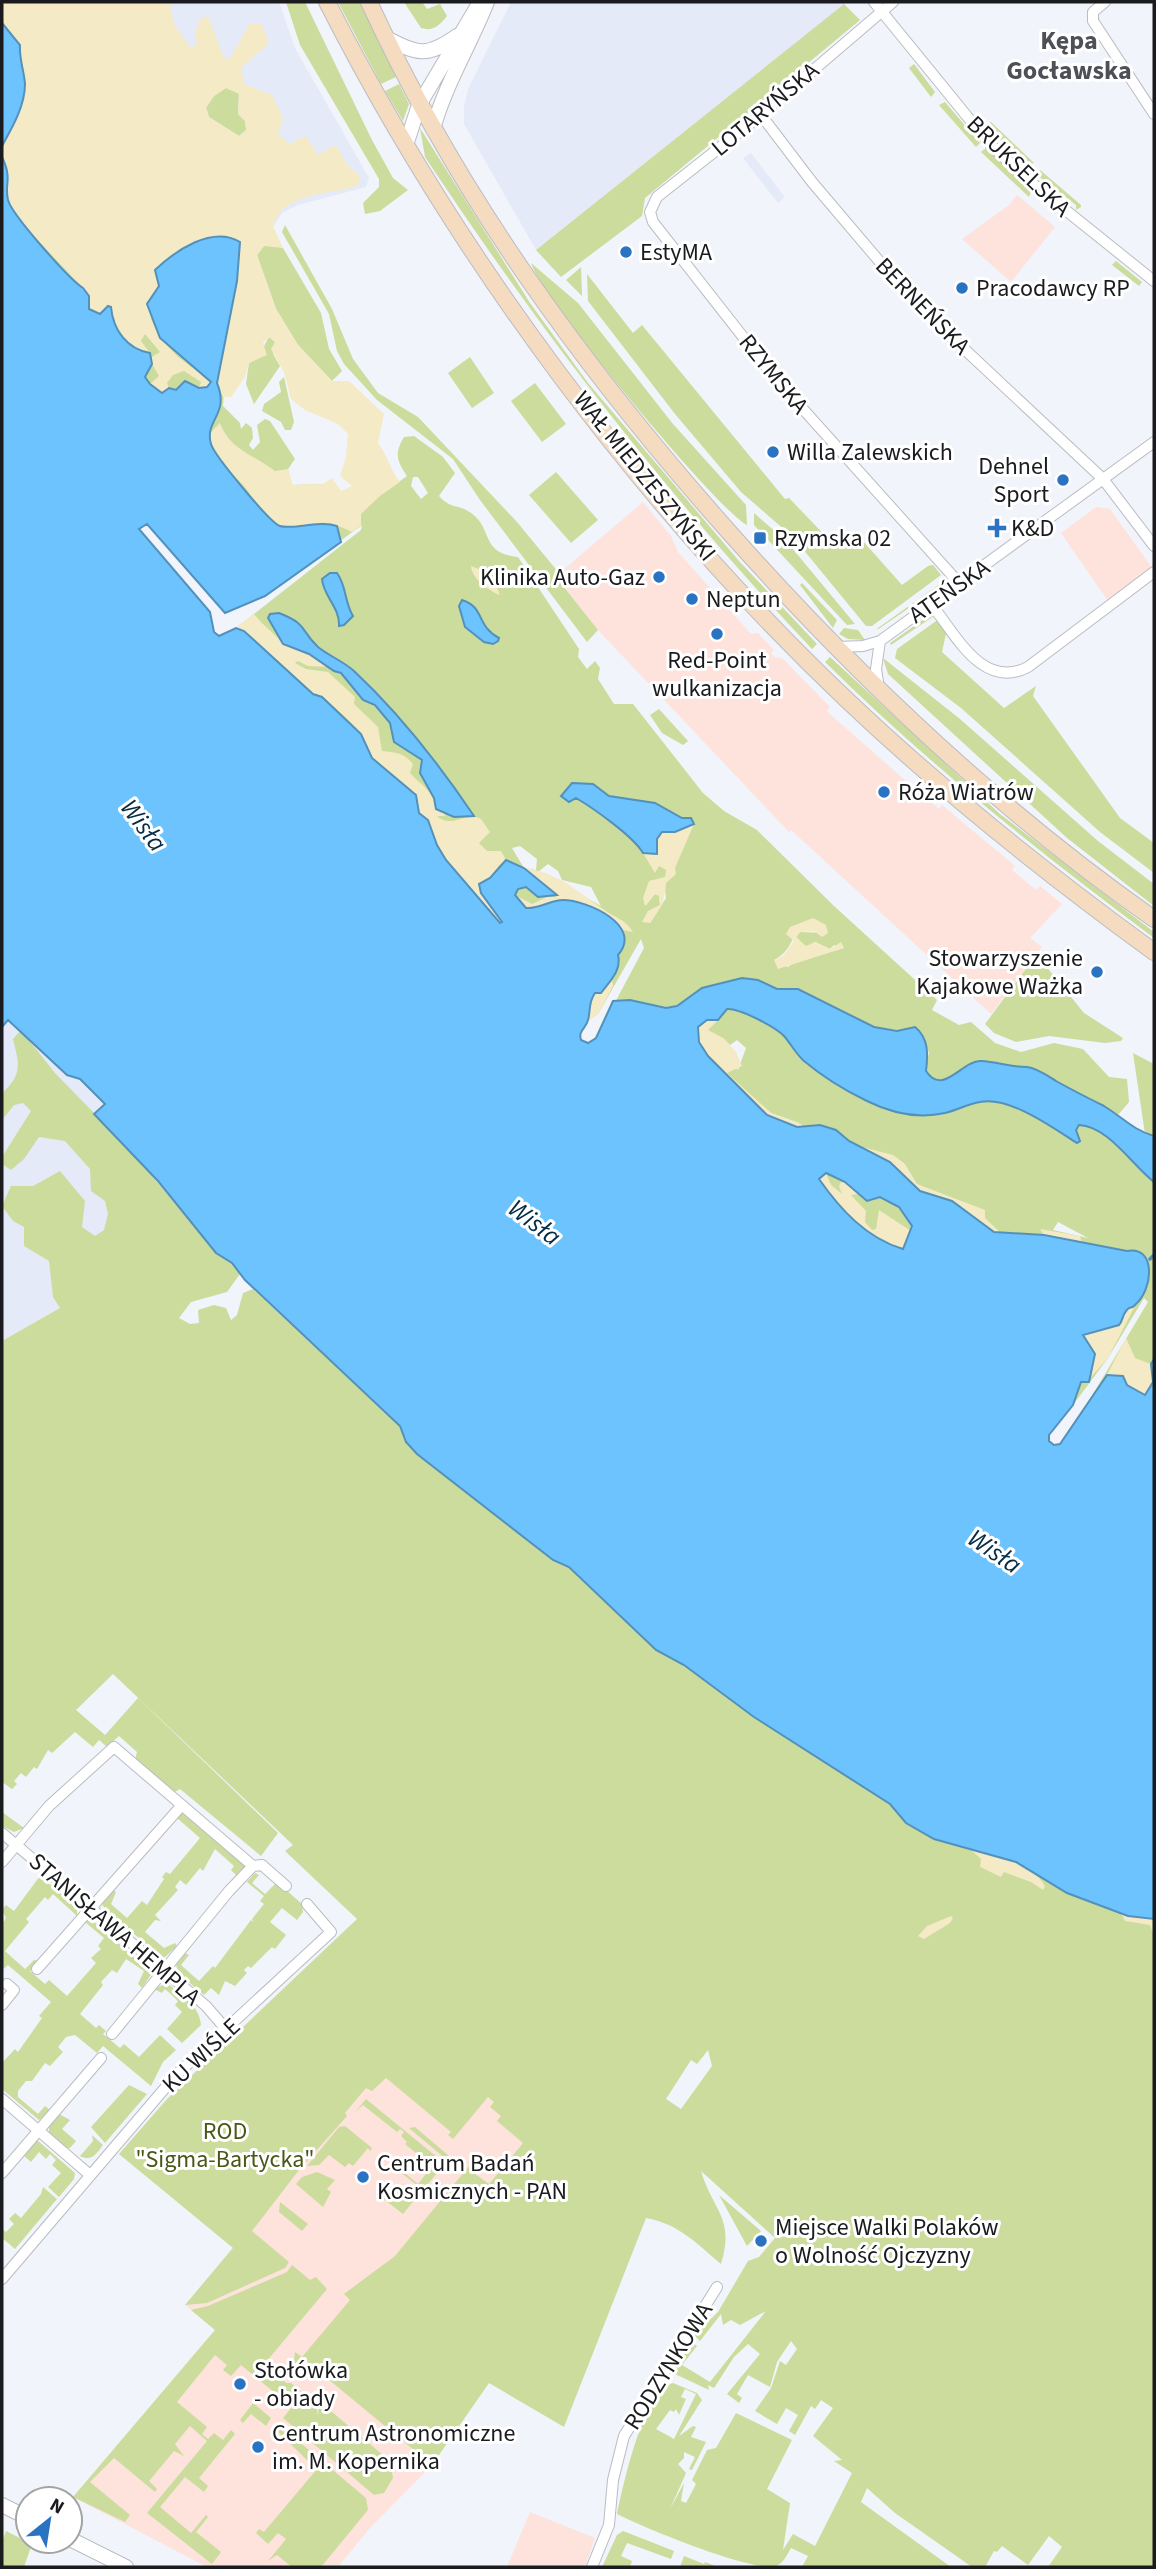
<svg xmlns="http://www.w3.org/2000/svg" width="1156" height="2569" font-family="'Source Sans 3',sans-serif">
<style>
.commercial{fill:#fde3db}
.built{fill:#e5eaf8}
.green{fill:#cbdc9d;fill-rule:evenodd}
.sand{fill:#f4eac5;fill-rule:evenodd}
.water{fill:#6cc3fe;stroke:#5391bb;stroke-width:2;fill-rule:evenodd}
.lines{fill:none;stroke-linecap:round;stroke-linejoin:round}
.stream{stroke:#5391bb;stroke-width:3.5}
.minor-casing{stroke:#babcc3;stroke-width:12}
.tertiary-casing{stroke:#babcc3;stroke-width:16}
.secondary-casing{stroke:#babcc3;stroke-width:18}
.minor{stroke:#fff;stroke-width:10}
.tertiary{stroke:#fff;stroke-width:14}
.secondary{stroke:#f5dcc1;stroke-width:16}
.poi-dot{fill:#2a73c3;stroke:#fff;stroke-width:2.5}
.labels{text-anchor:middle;stroke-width:6;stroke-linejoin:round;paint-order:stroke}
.street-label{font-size:24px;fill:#1a1b1e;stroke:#fff}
.poi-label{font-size:24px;fill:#1a1b1e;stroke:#fff;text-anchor:start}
.park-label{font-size:24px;fill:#495715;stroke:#fff}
.neighbourhood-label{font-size:26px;font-weight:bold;fill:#4e5056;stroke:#fff}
.water-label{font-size:26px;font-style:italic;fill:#052c44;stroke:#fff}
</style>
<rect width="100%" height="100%" fill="#f1f4fa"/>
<!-- commercial -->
<path class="commercial" d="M1017 195 1055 227 1011 282 962 239 1009 205Z
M643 502 671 536 678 552 751 634 758 633 774 650 771 653 774 657 782 658 830 707 827 711 831 715 915 789 939 809 942 805 1015 866 1012 870 1036 890 1040 886 1062 904 1030 938 1042 947 991 1014 791 830 789 832 598 630 556 576Z
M1096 507 1110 509 1153 569 1108 601 1061 533Z
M435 2005 565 2092 489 2184 471 2171 305 2360 432 2465 370 2528 338 2567H207L73 2497 215 2330 185 2305Z
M530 2512 595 2538 585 2567H507Z"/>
<!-- built -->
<path class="built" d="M152 2H279L295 48 369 178 366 187 298 205 282 213 274 226 264 230Z
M511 2H842L844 4 536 250 464 124V106L468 89Z
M751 153 785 197 778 203 743 158Z
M2 1014 67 1075 80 1079 105 1104 94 1114 127 1270 2 1341Z"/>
<!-- green -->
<path class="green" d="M286 2H305L372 140 393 178 408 190 380 211 365 214 363 203 379 187V179L300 45Z
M338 2H360L396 77 381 84Z
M404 2H422L427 9 440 4 447 16C440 25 433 32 421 28Z
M844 4 860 20 645 198 642 216 561 277 536 250Z
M914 64 935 92 931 97 909 68Z
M399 84 409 104 403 121 385 91Z
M226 88 239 93 238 114 245 121 246 130 239 136 209 117 206 108 214 96Z
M945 102 980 143 976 147 939 105Z
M991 122 1034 163 1027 166 1021 157 985 126Z
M420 128 530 303 588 383 739 561 817 644 812 649C667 496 541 332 425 157Z
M986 148 1031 191 1029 197 981 152Z
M1040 170 1081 205V207L1076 210V205L1037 175Z
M8 199 225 376 223 406 240 423 241 429 246 423 252 428 253 438 249 445 253 450 260 442 257 425 265 419 270 421 295 459 288 469 292 485 323 484 339 498 381 495 407 476C397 461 394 454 404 437L414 436 443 457 455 473 439 496C451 509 456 504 468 511 495 527 478 553 518 557L579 649 578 657 587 669 595 661 600 668 598 679 614 704H633L703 793 724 811 757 830 834 906 937 1000 932 1010 959 1025 971 1022 995 1043 1021 1052 1054 1043 1083 1049 1109 1077 1127 1079 1129 1102 1118 1115 1129 1126 1145 1134 1133 1053 1154 1064V1141L957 1075C945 1080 934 1084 925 1071L929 1053 922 1033 874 1027 836 1009 714 1002 604 1023 644 948 641 939 598 1014 588 1021 620 962 569 951 244 631 236 628 361 530 362 525 265 596 183 460ZM413 477H418L428 493 421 499 411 486ZM463 613 481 617 485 631 498 638 484 642 465 627ZM341 673 381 702 438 776 423 767 422 760 394 742 390 723 375 705 363 700ZM676 814 687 822 643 853 629 834ZM520 846 537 859 536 870 524 868 512 848ZM548 864 558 871 562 880 591 887 601 906 539 871ZM648 883 665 888 666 898 650 923 660 905 659 895 655 894 646 905ZM804 924 828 933 800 932 796 937 806 947 815 942 830 949 834 945 844 948 795 962 788 967 774 960C788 953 794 940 796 925Z
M285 225 332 309 353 359 378 393 418 417 517 522 559 573 556 577 598 630 587 642 480 500 453 459 377 400 344 364 337 351 329 314 282 232Z
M273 245 283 248 321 313 329 349 342 371 332 381 298 345 276 309 257 255 264 246Z
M1116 261 1142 282 1139 286 1112 265Z
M531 263 578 303 673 424 746 505 747 525C716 509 538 293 531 263Z
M581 267 582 296 566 280Z
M587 274 633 333 642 325 785 499 789 498 835 546 855 532 902 585 928 566 933 565 941 575 872 626H866L793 537 741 492 675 414 588 301Z
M269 337 275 342 273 354 280 366 254 404 246 384 249 363 257 359Z
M470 357 494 393 472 408 448 373Z
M284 377 294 422 291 430H285L281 422 262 411 264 404 281 392 279 382Z
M535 383 566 424 542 442 511 401Z
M556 472 598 520 571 543 529 495Z
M754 513 787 542 855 624 847 625 754 525Z
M944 581 941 586 877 630 878 628Z
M802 583 837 620 833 628 800 585Z
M931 614 934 616 891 645 890 643Z
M939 619 947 629 942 652 1004 708 1036 686 1033 696 1120 818 1154 843V873L1100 832 961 708 895 658 897 649Z
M844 628 858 630 865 640 848 639 839 634Z
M830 657 1000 814 1154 932V938C1039 852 927 763 825 662Z
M883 658 960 719 1098 841 1154 884V906L1067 838 888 674Z
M659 709 688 741 683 745 662 733 650 715Z
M1034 958 1041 960 1084 1013 1123 1038 1121 1041 1105 1043 1049 1036 1016 1042 994 1033 985 1024Z
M725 1003 770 1014 809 1065 836 1083 920 1115 946 1113 960 1106 992 1100 1099 1124 1123 1152 1154 1173V1385L1087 1404 1148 1302 1144 1298 1108 1358 1073 1405 1127 1251 1100 1247 874 1249 767 1115 802 1124 771 1113 732 1079V1083L698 1027ZM713 1035 723 1038 730 1045 737 1040 746 1048 738 1070ZM1058 1222 1088 1238 1053 1230Z
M21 1030 55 1073 133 1153 216 1253 232 1263 240 1274 227 1292 191 1302 179 1318 190 1324 199 1323 198 1310 214 1305 226 1308 231 1320 237 1315 243 1293 253 1289 400 1426 406 1442 553 1560 569 1567 656 1650 684 1665 890 1804 898 1814 1154 1913V2567H1048L1062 2547 1049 2536 1028 2565 1002 2546 997 2552 994 2551 985 2567H972L895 2513 867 2488 861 2502 951 2567H802L808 2556 791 2548C786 2557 783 2563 775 2567 744 2569 647 2529 617 2514 623 2487 643 2390 673 2383L697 2393 702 2400 679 2436 693 2426 696 2427 691 2437 706 2442 692 2470 689 2469 695 2457 684 2452V2458L678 2464 686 2473 670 2509 684 2483 681 2501 686 2503 696 2484 692 2480 707 2450 716 2448 736 2413 792 2440 767 2489 790 2503 783 2550 793 2534 815 2546 852 2473 834 2461 842 2460 813 2436 833 2408 821 2400 815 2409 811 2406 795 2435 789 2431 798 2415 786 2408 777 2424 755 2411 771 2388 780 2361 786 2365 797 2349 791 2341 777 2362 770 2387 748 2375 737 2394 742 2398 739 2403 727 2394 760 2354 748 2344 734 2357 714 2388 708 2385 709 2390 675 2374V2363L691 2341 697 2346 682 2365 710 2382 766 2311 740 2325 731 2320 723 2325 721 2314 700 2341 694 2335 718 2312 748 2261 759 2257 775 2238 701 2171C713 2211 735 2218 721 2264 696 2243 679 2224 646 2218L564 2427 489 2383 432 2465 305 2360 298 2368 294 2360 295 2352 302 2357 350 2300 344 2294 395 2256 474 2160 480 2161 471 2171 489 2184 523 2143 497 2121 501 2116 490 2107 494 2102 488 2097 453 2139 448 2135 451 2132 386 2078 372 2091 366 2088 345 2113 347 2116 299 2170 252 2231 289 2262 285 2268 207 2303 185 2305 233 2248 119 2154 167 2099 357 1919 285 1851 293 1845 113 1674 76 1710 105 1735 138 1698 278 1833 261 1856 180 1789 173 1793 135 1760 137 1752 119 1736 107 1747 99 1740 93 1747 75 1732 52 1753 48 1750 37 1769 34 1767 26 1777 21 1773 14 1781 17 1784 12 1789 2 1782V1341L60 1308 53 1297 49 1261 24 1246V1227L13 1221 2 1206 11 1186H33L60 1171 85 1201 82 1227 95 1236 104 1230 108 1214 105 1201 91 1191 90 1169 65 1141 39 1137 24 1159 11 1170 2 1164V1157L31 1111 23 1103 14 1105 2 1120V1093C23 1074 19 1064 13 1039ZM708 2050 712 2066 681 2109 666 2099 691 2060 697 2064ZM685 2389 696 2394 674 2439 656 2429 670 2410 674 2412 676 2409 679 2415 686 2399 681 2397Z
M2 1812 24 1828 14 1832 2 1826Z
M182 1813 246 1867 237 1876 231 1870 234 1866 215 1849 203 1871 200 1868 186 1885 180 1880 175 1887 178 1890 155 1915 161 1921 155 1920 145 1932 164 1948 175 1943 177 1946 164 1958 107 1912 102 1904 113 1890 116 1892 111 1904 127 1918 142 1901 147 1905 164 1879 162 1877 166 1872 170 1874 200 1838 177 1818Z
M255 1873 259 1875 252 1883 265 1894 277 1882 302 1904 303 1912 297 1920 282 1908 270 1922 286 1935 275 1949 272 1947 251 1968 248 1966 244 1970 247 1973 235 1986 225 1981 219 1995 211 1988 204 1995 178 1973 176 1964 185 1953 189 1955 181 1965 199 1981 213 1966 215 1968 251 1920 254 1922 252 1919 264 1904 260 1901 264 1896 247 1882Z
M40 1876 77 1907V1916L53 1894 48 1900 45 1897 26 1919 29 1922 5 1951 25 1969 34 1960 38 1961 30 1971 45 1984 49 1980 67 1996 96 1963 91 1958 101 1949 98 1946 104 1938 85 1922 92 1920 152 1973 142 1988 138 1984 144 1971 126 1959 117 1973 112 1970 101 1982 103 1985 80 2014 96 2028 99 2025 106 2031 103 2034 120 2048 124 2044 139 2057 160 2035 176 2050 163 2062 151 2086 103 2046 97 2053 75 2035 66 2037 58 2047 63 2052 50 2066 45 2063 32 2081H26L18 2091V2097L38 2114 45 2106 50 2110 39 2120 2 2089V2063L15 2049 18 2052 42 2018 39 2016 51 2002 8 1965 2 1970V1924L6 1918 2 1910 6 1905 14 1911Z
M167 1983C181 1994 200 2006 201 2025L182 2043 167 2029 182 2012 175 2005 178 2001 165 1989 162 1993 154 1989Z
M129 2085 147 2094 105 2143 91 2127Z
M366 2099 443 2162 442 2167 423 2190 399 2171 400 2169 418 2184 432 2166 405 2144 407 2142 401 2136 404 2132 400 2129 397 2132 363 2105 355 2112Z
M59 2114 70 2120 62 2129 76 2141 70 2148H66L49 2132V2125Z
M345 2126 372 2148 370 2151 368 2148 353 2166 349 2163 345 2167 329 2155 319 2165 307 2166 339 2127Z
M415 2127 449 2156 447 2160 409 2128Z
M92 2135 103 2145C96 2154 92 2162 80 2156L93 2141Z
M37 2140 75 2173 74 2179 59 2197 48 2187 61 2173 52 2165 56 2160 50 2154 46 2159 39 2152 31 2162 23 2155Z
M317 2172 335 2180 327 2189 331 2192 323 2207 296 2184 302 2177Z
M397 2184 416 2198 403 2214 381 2197Z
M43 2187 57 2199 15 2249 2 2238V2229L6 2232 14 2224 9 2219 15 2213 21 2218 41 2194Z
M719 2195 761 2231 747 2246Z
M280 2202 308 2224 302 2231 279 2212Z
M292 2265 310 2280 316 2277 327 2289 266 2362 286 2383H291L316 2404 318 2416 319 2401 390 2461 393 2478 384 2493 374 2495 283 2418 292 2407 241 2365 231 2376 223 2370 227 2365 215 2355 177 2402 207 2427 202 2434 208 2439 214 2433 223 2440 231 2430 235 2434 199 2478 208 2486 204 2492 185 2477 160 2507 191 2533 206 2515 208 2517 196 2532 221 2552 212 2564 147 2513 207 2441 190 2426 175 2444 184 2456 174 2451 149 2481 157 2489 155 2492 114 2458 90 2482 130 2515 125 2522 73 2497 215 2330 191 2310 208 2306 287 2272Z
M253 2403 271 2418 266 2426 251 2414 243 2423 240 2420Z
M282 2428 314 2454 308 2461 279 2433H276Z
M316 2456 366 2498 368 2510 321 2567H292L277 2555 268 2561 286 2539 278 2533 268 2544 256 2533 259 2529 264 2532 317 2469 310 2463Z
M6 2531 32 2544 24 2567H2V2542Z
M623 2531 674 2551 671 2559 627 2543 621 2556 632 2561 630 2567H602L617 2535Z
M684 2556 704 2564 705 2562 718 2567H680Z"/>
<!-- sand -->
<path class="sand" d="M2 2H175L170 7 174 24 190 47 197 45 195 33 200 19 208 16 223 56 229 60 250 23H261L269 43 241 68 244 84 272 95 283 118 278 133 289 144 306 136 318 155 336 145 346 163 359 175 360 183 352 188C324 194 282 194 273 226L283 248 264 246 257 255 276 309 298 345 332 381H349L384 414 378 443C388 456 390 470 400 482L381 495 361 514V525L352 532C345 529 334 523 327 523 313 521 292 530 279 526 263 520 254 498 244 486 229 469 211 458 210 433L220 423C229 449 254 455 275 471L288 469 293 485 323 484 332 478 341 491 352 486 340 476 346 457 348 434 338 424 305 410 291 399 284 372 271 349 275 342 269 337 263 343 267 355 249 363 245 377 231 397H223L217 383 237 281 240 242 159 286 151 319 160 338 177 356 211 382 207 387 199 388 201 382 184 371 173 375 167 383 169 388 163 393 150 384 159 376 152 364V357L160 352 145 334 141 341 150 353C126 349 114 329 108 306L100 314 89 309V296L83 288 25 227 8 199 9 173 2 157V146L20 107 23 73 20 45 2 23ZM226 88 239 94 238 114 245 121 246 130 239 136 209 117 206 107 214 96Z
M471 566C488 572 494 578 500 595 489 591 472 579 471 566Z
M254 614C262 625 278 636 283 644L309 654 329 667 308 666 298 661 295 663 306 669 328 672 355 697 354 704 378 727 382 751C395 752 404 753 413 764L410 773C422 786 433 790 436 809L444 812 445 816H437C449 827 460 817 474 816L481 819 490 832 479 843 487 851H501L506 860 499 865 481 893 503 922C496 921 442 856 437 846 431 833 431 823 419 813 421 783 386 778 372 757 368 751 366 743 363 737 356 725 326 698 313 694L244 631 236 628Z
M694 824 675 868 676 874 666 883C665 901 661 908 650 923L642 922 648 911 660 905 659 896 655 894 645 906 643 898 649 881 665 877 666 870 659 866 655 873 643 853 654 855 658 849 657 839 662 832H675Z
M524 868C557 872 577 891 603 909 615 918 624 918 633 932L623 930C612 913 584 903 564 900 552 899 540 909 526 908L515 895 532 904 547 897H557Z
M813 918 826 925 828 933 822 937 814 931 800 932 796 937 806 946 815 942 830 949 841 942 844 948 778 969 774 960 783 956 794 941 786 934 790 927Z
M612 980 613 986 598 1014 588 1021 590 1000Z
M707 1020H718L708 1030 723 1038 736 1052 742 1066 727 1073 771 1113 803 1125 798 1127C788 1124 776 1121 767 1115 745 1100 696 1054 698 1027Z
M862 1147 893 1155 905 1164 917 1184 985 1210V1218L1003 1235 994 1232 952 1201 920 1191 890 1162Z
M826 1173 831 1185 842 1194 839 1186 842 1180 858 1194 851 1195 866 1211 865 1222 872 1230 876 1229 879 1210 911 1231 903 1249C866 1236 841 1210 819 1179Z
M1040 1229 1080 1236 1082 1243 1044 1235Z
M1136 1304 1108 1358 1091 1377 1095 1354 1083 1335 1119 1325 1127 1309Z
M1126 1338 1135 1358 1151 1364 1153 1382 1145 1395 1127 1385 1123 1376 1107 1375Z
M970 1849C996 1857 1030 1861 1045 1886L1043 1890 1031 1882 1004 1872 1001 1877 980 1867 981 1859Z
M1121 1913 1154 1919V1936L1150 1925 1125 1921Z
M951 1916 953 1918 950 1923 924 1939 918 1936 927 1926Z"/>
<!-- water -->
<path class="water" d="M2 23 20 45C19 59 24 70 25 84 25 106 12 128 2 146Z
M2 157C13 180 4 183 8 200 12 215 69 279 83 288L89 296V309L100 314 108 306 111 307C113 330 127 349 150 353L152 364 145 377 150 384 162 393 169 388 176 390 185 381 199 388 207 387 211 382 160 338 147 304 159 286 155 270C175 251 212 225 240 242L237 281 217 383C230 415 204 420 211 444 214 455 270 523 280 526 292 530 319 520 337 526L341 542 265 596 225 613 147 524 139 529 210 612 214 632 219 636 236 628 244 631 313 694 322 697 361 734 372 758 416 795 419 813 428 820 437 845 446 860 500 923 502 922 481 893 479 884 490 878 506 860 524 868 557 895 538 897 526 887 518 889 515 895 526 908C540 909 550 900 563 900 586 900 644 925 618 955 622 970 610 981 601 993H595C588 1003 591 1009 588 1020 586 1029 578 1030 581 1040L588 1043 596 1038 613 1001 630 1000 666 1008 677 1006 702 988 742 978 758 980 777 989H798L874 1027 897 1031 915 1027C929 1038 928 1055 926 1071 943 1097 962 1060 981 1061 998 1062 1010 1067 1027 1067 1037 1068 1048 1076 1056 1081 1072 1090 1088 1098 1104 1106 1122 1117 1133 1130 1154 1136V1182C1132 1165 1108 1126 1079 1125L1076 1130 1080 1141 1077 1143C1053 1128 1010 1096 980 1102 968 1104 957 1110 945 1113 918 1119 891 1113 867 1101 846 1091 822 1076 804 1061 796 1054 791 1044 784 1036 776 1027 739 1008 727 1009L718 1020H707L698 1027 699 1042 708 1056 767 1115 797 1127 820 1125 836 1130 849 1141 890 1162 920 1191 952 1201 994 1232 1044 1235 1127 1251C1156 1245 1154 1289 1135 1305 1130 1310 1131 1305 1126 1311 1122 1316 1123 1321 1119 1325L1083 1335 1095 1354 1089 1382H1081L1073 1405 1049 1435V1441L1054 1445 1060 1444 1107 1375 1123 1376 1127 1385 1145 1395 1153 1382 1151 1364 1154 1359V1919L1128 1916 1067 1893 1016 1862 934 1839 906 1823 890 1804 754 1717 684 1665 656 1650 569 1567 553 1560 417 1454 406 1442 400 1426 245 1280 232 1263 216 1253 158 1181 94 1114 105 1104 80 1079 67 1075 8 1020 2 1027ZM826 1173 845 1182 867 1201 880 1197 899 1207 912 1226 903 1249C866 1238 840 1209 819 1179Z
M330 573H337C347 587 344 601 353 616L344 625 339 626C340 607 323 596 322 579Z
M462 600C485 607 476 626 499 638L498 641 493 644 484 642 465 627 459 606Z
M279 613C309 625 299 629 318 647 329 656 343 661 354 671 400 714 439 764 474 816L454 817 436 809 434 798 420 773 422 760 394 742 390 723 375 705 363 700 341 673 334 671 309 654 283 644 268 618 270 614Z
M572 783 593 784 609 796 655 803 682 818H691L694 824 675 832H662L657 839V854L643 853C633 836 593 808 576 798L569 802 561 796Z"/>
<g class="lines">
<!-- stream -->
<path class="stream" d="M1150 1259 1154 1255"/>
<defs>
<path id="minor" d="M874 2 988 142 1023 176 1154 281
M893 2 761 115 657 197 650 212 653 222 776 379 959 583
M1105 2 1093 12V21L1154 114
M761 115 812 182 885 268 945 331 1103 479 1154 546
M931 604C955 633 982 691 1028 667L1154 572
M837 647 863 646 880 641 1154 442
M879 688 876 669 880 641
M2 1833 206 2006 225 2028
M2 1862 49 1806 114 1747 253 1866 262 1865 286 1886
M37 1969 182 1805
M2 2005 14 1990 7 1984
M112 2034 229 1891 253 1866
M2 2099 90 2175
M2 2173 101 2058
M2 2279 177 2074 331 1932 307 1904
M592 2567 609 2525 613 2480 624 2436 717 2287"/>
<path id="tertiary" d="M386 38C418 54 426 58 457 36
M433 129C445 85 470 45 487 2
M406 145 419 105 480 2
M2 2505 28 2518
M70 2539 126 2567"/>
<path id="secondary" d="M327 2C455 254 642 506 848 701 944 792 1047 874 1154 952
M369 2C459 198 586 371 729 532 856 675 997 809 1154 919"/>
</defs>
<!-- minor casing -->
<use href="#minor" class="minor-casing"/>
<!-- tertiary casing -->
<use href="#tertiary" class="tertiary-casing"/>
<!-- secondary casing -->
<use href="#secondary" class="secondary-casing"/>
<!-- minor -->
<use href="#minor" class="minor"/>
<!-- tertiary -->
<use href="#tertiary" class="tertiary"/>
<!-- secondary -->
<use href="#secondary" class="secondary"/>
</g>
<!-- markers -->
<g class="poi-dot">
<circle cx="626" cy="252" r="7"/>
<circle cx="962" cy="288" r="7"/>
<circle cx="773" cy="452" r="7"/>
<circle cx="1063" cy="480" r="7"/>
<path d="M993.5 517.5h7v7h7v7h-7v7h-7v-7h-7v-7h7z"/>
<rect x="753" y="531" width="14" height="14" rx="3.5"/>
<circle cx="659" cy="577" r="7"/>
<circle cx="692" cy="599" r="7"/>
<circle cx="717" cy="634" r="7"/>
<circle cx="884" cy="792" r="7"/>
<circle cx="1097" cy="972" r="7"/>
<circle cx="363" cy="2177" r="7"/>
<circle cx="761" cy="2241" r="7"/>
<circle cx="240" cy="2384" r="7"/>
<circle cx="258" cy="2447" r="7"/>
</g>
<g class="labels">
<!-- street labels -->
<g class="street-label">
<text transform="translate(765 109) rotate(-40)" y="8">LOTARYŃSKA</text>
<text transform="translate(1019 166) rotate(44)" y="8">BRUKSELSKA</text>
<text transform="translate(923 306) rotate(46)" y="8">BERNEŃSKA</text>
<text transform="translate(774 374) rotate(51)" y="8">RZYMSKA</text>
<text transform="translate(645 476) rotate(51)" y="8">WAŁ MIEDZESZYŃSKI</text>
<text transform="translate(949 591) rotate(-35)" y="8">ATEŃSKA</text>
<text transform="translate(115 1929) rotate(41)" y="8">STANISŁAWA HEMPLA</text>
<text transform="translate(201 2055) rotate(-43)" y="8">KU WIŚLE</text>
<text transform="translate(668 2366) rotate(-58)" y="8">RODZYNKOWA</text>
</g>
<!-- poi labels -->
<g class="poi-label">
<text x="640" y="260">EstyMA</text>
<text x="976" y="296">Pracodawcy RP</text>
<text x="787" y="460">Willa Zalewskich</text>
<text x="1049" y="474" text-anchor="end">Dehnel<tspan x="1049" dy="28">Sport</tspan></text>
<text x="1011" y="536">K&amp;D</text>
<text x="774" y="546">Rzymska 02</text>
<text x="645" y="585" text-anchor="end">Klinika Auto-Gaz</text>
<text x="706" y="607">Neptun</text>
<text x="717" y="668" text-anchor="middle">Red-Point<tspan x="717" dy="28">wulkanizacja</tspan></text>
<text x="898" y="800">Róża Wiatrów</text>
<text x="1083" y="966" text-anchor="end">Stowarzyszenie<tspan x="1083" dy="28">Kajakowe Ważka</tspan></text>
<text x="377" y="2171">Centrum Badań<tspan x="377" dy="28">Kosmicznych - PAN</tspan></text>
<text x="775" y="2235">Miejsce Walki Polaków<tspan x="775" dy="28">o Wolność Ojczyzny</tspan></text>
<text x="254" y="2378">Stołówka<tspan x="254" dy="28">- obiady</tspan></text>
<text x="272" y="2441">Centrum Astronomiczne<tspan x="272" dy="28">im. M. Kopernika</tspan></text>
</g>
<!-- park labels -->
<g class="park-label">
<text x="225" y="2139">ROD<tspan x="225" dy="28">"Sigma-Bartycka"</tspan></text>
</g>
<!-- neighbourhood labels -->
<g class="neighbourhood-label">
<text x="1069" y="49">Kępa<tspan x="1069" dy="30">Gocławska</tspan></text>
</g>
<!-- water labels -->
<g class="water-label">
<text transform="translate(144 825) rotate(53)" y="9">Wisła</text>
<text transform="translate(535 1222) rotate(37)" y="9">Wisła</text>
<text transform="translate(995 1551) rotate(34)" y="9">Wisła</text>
</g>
</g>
<!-- border -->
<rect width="1156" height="2569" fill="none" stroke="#1a1b1e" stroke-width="7"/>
<!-- north arrow -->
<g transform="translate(49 2520) rotate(30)"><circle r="33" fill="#ffffff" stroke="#a3a4a5" stroke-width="2"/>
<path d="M0-5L12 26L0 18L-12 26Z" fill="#2a73c3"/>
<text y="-10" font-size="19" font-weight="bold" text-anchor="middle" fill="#1a1b1e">N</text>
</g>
</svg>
